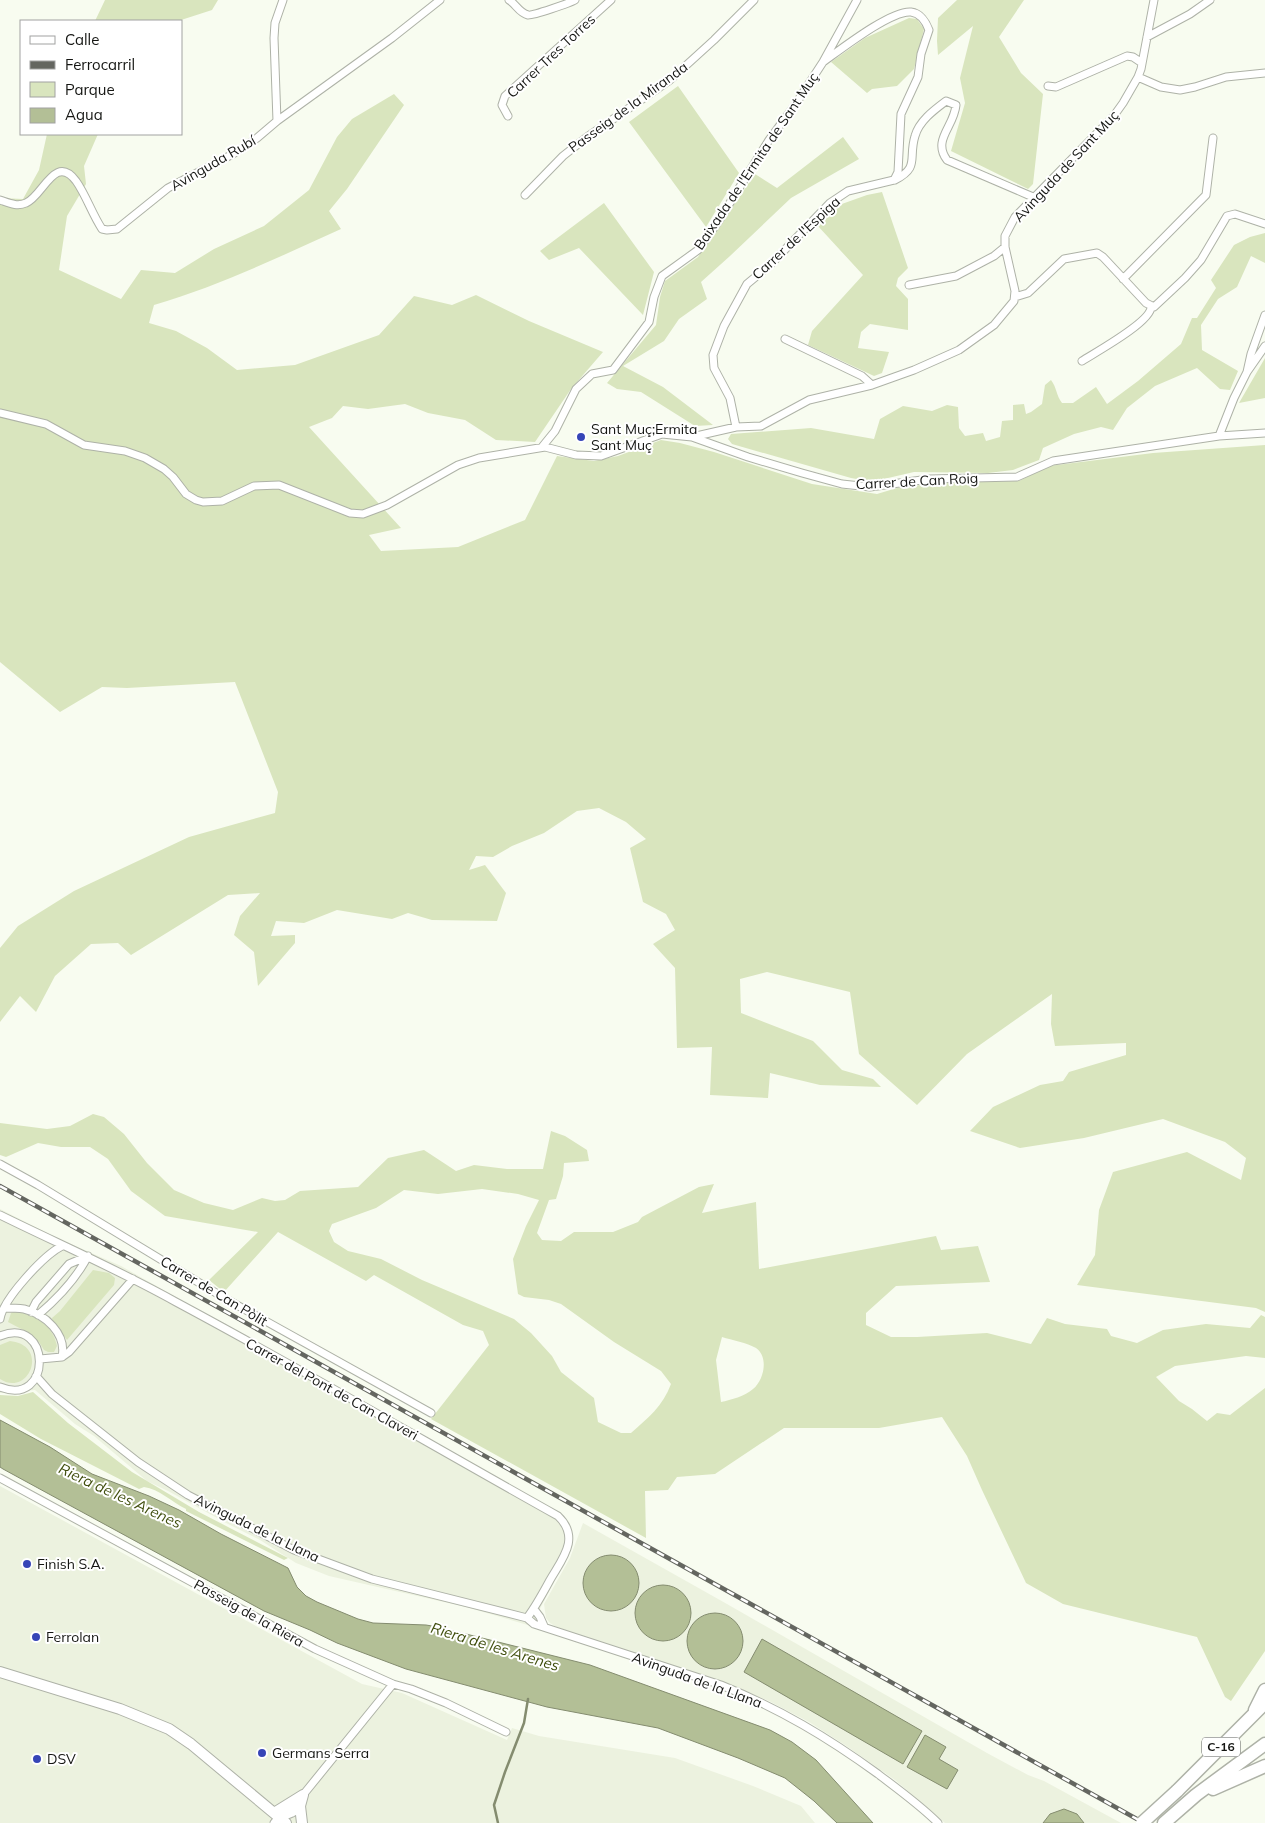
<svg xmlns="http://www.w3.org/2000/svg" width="1265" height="1823" font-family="Mulish,sans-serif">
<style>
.built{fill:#ecf2df}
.green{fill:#d9e5be;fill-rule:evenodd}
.water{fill:#b3bf96;stroke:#848c6f}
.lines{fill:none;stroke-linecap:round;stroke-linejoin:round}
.stream{stroke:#848c6f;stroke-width:2.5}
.minor-casing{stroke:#aeb2a7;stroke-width:9}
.secondary-casing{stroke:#aeb2a7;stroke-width:12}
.motorway-casing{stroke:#aeb2a7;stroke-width:15}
.minor{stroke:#fff;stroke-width:7}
.secondary{stroke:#fff;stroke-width:10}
.motorway{stroke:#fff;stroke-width:12}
.rail-casing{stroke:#646660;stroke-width:4.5}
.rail{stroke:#fff;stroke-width:2.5;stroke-dasharray:8;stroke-linecap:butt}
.motorway-bridge-casing{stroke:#aeb2a7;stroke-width:15;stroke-linecap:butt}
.motorway-bridge{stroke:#fff;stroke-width:12}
.poi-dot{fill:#3645b7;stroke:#fff;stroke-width:2}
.labels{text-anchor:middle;stroke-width:4;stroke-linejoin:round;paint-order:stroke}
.shield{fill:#fff;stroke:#5b5c5a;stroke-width:1}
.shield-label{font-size:12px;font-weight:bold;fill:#151613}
.street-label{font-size:14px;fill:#151613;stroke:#fff}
.poi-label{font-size:14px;fill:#151613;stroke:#fff;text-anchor:start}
.water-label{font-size:15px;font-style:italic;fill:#3f4d0c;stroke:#fff}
</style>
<rect width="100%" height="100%" fill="#f8fcf0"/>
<!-- built -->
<path class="built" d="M0 1209 55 1237 121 1266 562 1515 572 1533 570 1547 564 1563 531 1626 466 1607 329 1576 296 1563 260 1540 228 1524 168 1491 147 1481 94 1436 75 1424 35 1390 0 1393Z
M0 1486 362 1684 402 1693 507 1740 512 1728 539 1736 675 1758 753 1786 801 1806 815 1823H0Z
M583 1523 727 1604 987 1753 1028 1775 1044 1781 1121 1823H945L895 1780 845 1745 809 1722 769 1701 733 1686 558 1628 550 1623 546 1618 544 1604 570 1558Z"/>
<!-- green -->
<path class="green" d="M105 0H218L212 10 178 21H95Z
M957 0H1024L999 37 1021 73 1043 94 1033 184 1028 189 951 151 965 103 960 78 973 26 938 55 937 41 938 18Z
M909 18 917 19 924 29 914 69 897 86 872 89 867 93 831 62 865 38Z
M678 86 739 173 706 227 629 122Z
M394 94 404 105 347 189 329 211 341 229C279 257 219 286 154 305L149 323 176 331 207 348 237 370 295 365 379 335 414 296 452 305 476 295 529 321 603 352 571 389 535 442 496 440 465 420 428 413 405 404 368 409 343 406 332 418 309 427 401 528 369 535 381 551 458 547 525 520 557 456 594 461 618 456 661 440 680 443 714 452 812 484 877 494 897 488 935 483 1019 481 1049 466 1153 453 1265 445V1312L1256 1308 1077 1285 1095 1255 1099 1210 1113 1172 1187 1152 1241 1180 1246 1158 1225 1142 1163 1119 1084 1138 1020 1148 970 1131 993 1107 1040 1085 1063 1081 1069 1072 1126 1055V1043L1055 1046 1051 1024 1052 994 967 1054 917 1105 859 1054 850 992 767 972 740 979 741 1013 813 1041 842 1070 873 1079 881 1087 820 1085 770 1073 768 1098 710 1095 712 1047 677 1048 675 968 653 944 675 930 666 914 643 902 630 848 646 839 626 822 599 808 577 811 544 833 512 846 493 857 476 856 469 870 485 865 506 893 497 921 432 920 408 913 392 919 337 910 304 923 276 921 271 936 295 935V943L258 986 254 952 234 935 240 916 260 893 228 895 131 955 118 943 91 944 55 976 36 1012 20 996 0 1022V948L18 926 74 891 189 837 275 813 278 792 235 682 127 688 102 687 60 712 0 662V198L23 199 39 170 47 134H98L84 166 86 184 67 216 59 270 121 299 141 270 175 273 214 249 264 226 309 190 337 137 352 119Z
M843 137 859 159 791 198 730 256 701 282 707 299 679 319 664 341 623 366 663 387 713 425 695 426 641 392 617 389 607 383 656 325 660 297 665 281 698 257 755 174 777 188Z
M882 192 908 268 898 278 896 286 908 299V330L870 324 861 332 858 348 889 352 882 373 874 376 808 345 812 331 863 275 817 225 839 205 867 195Z
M604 203 654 272 643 315 579 248 549 260 540 251Z
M1265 233V263L1251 256 1237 287 1218 299 1201 325 1202 350 1238 371 1230 390 1220 389 1197 368 1155 386 1127 408 1113 430 1101 427 1074 434 1043 448 1039 460 1013 470 988 473 914 472 888 478 868 481 851 478 732 444 728 439 731 434 811 428 874 439 880 419 903 406 932 411 947 405 958 407 959 428 965 436 983 433 986 441 1000 437 1002 421 1013 420V405L1024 404 1026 414 1031 412 1042 404 1045 385 1051 380C1057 388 1056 395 1062 403H1073L1096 387 1107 404 1138 381 1181 344 1192 318H1197L1216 288 1211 280 1234 245 1250 237Z
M1265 358V398L1239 403Z
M93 1114 104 1117 124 1134 147 1163 174 1190 204 1203 233 1210 262 1198 275 1201 285 1200 300 1191 358 1187 388 1158 424 1150 456 1171 474 1165 507 1169H543L551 1131 565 1136 587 1150 589 1161 564 1163 563 1176 556 1199 549 1200 537 1233 542 1240 561 1241 574 1232H613L638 1222 642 1217 699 1187 714 1184 702 1213 756 1202 759 1269 936 1236 941 1250 978 1246 990 1282 896 1286 866 1313V1325L891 1337H917L987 1333 1031 1344 1047 1318 1065 1324 1107 1329 1111 1336 1137 1343 1163 1330 1206 1324 1250 1328 1261 1315 1265 1317V1358L1246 1356 1175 1366 1156 1377 1179 1401 1192 1409 1207 1421 1217 1413 1230 1415 1265 1388V1651L1231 1701 1225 1697 1197 1637 1063 1604 1026 1583 982 1490 967 1456 942 1417 879 1428H784L715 1474 677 1477 668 1490 645 1491 646 1538 431 1419 489 1345 483 1331 463 1325 374 1275 366 1281 278 1232 224 1292 209 1280 258 1232 165 1216 131 1191 108 1159 90 1147H61L38 1143 6 1157 0 1155V1123L47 1129 70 1126ZM482 1189 518 1194 539 1200 526 1226 513 1259 518 1294 524 1297 549 1300 561 1304 614 1342 661 1371 671 1384C663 1406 648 1418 631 1433H621L598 1422 594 1398 561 1372 552 1356 531 1333 514 1319 422 1280 381 1259 348 1251 334 1242 329 1231 332 1224 376 1208 404 1190 438 1194ZM722 1337C732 1340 747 1343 756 1348 769 1357 764 1380 753 1389 745 1396 731 1400 721 1402L716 1360Z
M93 1270 109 1273 115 1278 114 1285 67 1340 53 1322 52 1318 60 1311Z
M16 1311C36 1316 53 1325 57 1346L54 1352H48L44 1350 39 1342 27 1332 8 1322 11 1313Z
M10 1341C50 1345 29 1398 0 1379V1345Z
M33 1392 68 1423 132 1472 199 1512 288 1558 284 1560 186 1511V1509C172 1502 159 1489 144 1487L139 1489 41 1439 0 1414V1395L18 1396Z"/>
<!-- water -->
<path class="water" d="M0 1420 50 1447 92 1474 149 1496 179 1510 221 1534 288 1568 297 1587 306 1596 317 1602 358 1619 373 1623 426 1625 438 1627 590 1665 770 1730 792 1742 816 1760 873 1823H837L814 1801 785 1778 738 1758 658 1728 547 1707 406 1669 337 1643 310 1630 264 1611 3 1469 0 1467Z
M583 1583a28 28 0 1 1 56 0a28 28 0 1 1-56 0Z
M635 1613a28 28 0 1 1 56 0a28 28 0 1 1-56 0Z
M687 1641a28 28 0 1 1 56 0a28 28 0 1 1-56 0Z
M762 1639 922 1731 903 1764 744 1672Z
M925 1735 946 1747 939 1759 958 1770 947 1789 907 1767Z
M1064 1809 1077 1814 1084 1823H1043L1050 1814Z"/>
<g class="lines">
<!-- stream -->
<path class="stream" d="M498 1823 494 1805 505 1772 524 1723 528 1699"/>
<defs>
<path id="minor" d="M509 0C516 4 519 13 528 15 532 16 570 3 575 0
M1147 37 1190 14 1210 0
M1138 77 1161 87 1180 90 1195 87 1226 77 1265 73
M1048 86 1056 87 1127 56 1133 57 1142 63
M508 116 502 105 505 96 611 0
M277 121 274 38 275 23 283 0
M895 180C920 167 908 159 915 136 919 121 934 110 946 101L956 105C954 127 932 140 947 160L1033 197
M525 195 563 156 587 137 670 80 714 40 754 0
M0 200C9 203 17 207 26 203 43 196 55 153 76 181 86 195 92 214 102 229L107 230 117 229 168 188 233 154 257 138 277 121 392 38 440 0
M1123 279 1206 195 1213 138
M909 285 956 276 994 256 1005 247
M1015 297 1028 293 1064 259 1097 253 1103 257 1146 303 1154 307 1185 278 1201 260 1227 216 1235 214 1265 224
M785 339 862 376 872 385
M1082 361C1096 352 1151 322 1151 307
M1247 372 1265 346
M0 413 46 424 84 445 125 451 145 458 164 469 173 477 186 494 196 500 203 502 222 501 254 486 279 485 350 513 363 514 387 505 458 465 479 458 545 447 576 455 601 456 662 434 692 437 736 427 761 426 809 400 872 385 914 370 959 350 994 325 1014 301 1015 291 1005 247V236L1015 217 1113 117 1123 103 1138 77 1141 69 1154 0
M736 427 730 398 714 368 713 355 724 326 747 284 771 264 830 203 848 191 894 180 898 172 901 114 918 77 921 54 929 30C926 22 920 13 911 12 891 10 840 50 823 62
M1219 436 1234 398 1247 372 1251 354 1265 315
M692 437 748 457 802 473 842 484 870 487 929 479 1017 477 1053 461 1219 436 1265 433
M542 447 555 431 576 389 592 374 613 370 649 322 654 297 662 276 698 250 718 222 769 140 795 105 823 62 857 0
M0 1164 38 1185 226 1299 431 1413
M0 1215C59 1244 119 1270 176 1302 305 1371 431 1445 558 1516 581 1538 562 1559 550 1580 543 1593 536 1606 527 1618
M4 1308C10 1308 17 1308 24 1309 45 1314 67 1334 62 1357
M31 1312 36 1302 69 1264 88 1256C76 1279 57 1299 38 1315
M0 1319C3 1299 44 1255 62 1246
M0 1336C52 1315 53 1408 0 1387
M40 1359 62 1357 69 1352 133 1279
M36 1376 52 1394 138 1462 188 1495 294 1550 372 1579 527 1618 534 1624 721 1685C780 1709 827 1737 878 1774 899 1790 920 1805 938 1823
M0 1478 315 1649 393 1684 411 1689 446 1703 506 1732
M534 1609 540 1617 544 1626
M303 1795 393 1684
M274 1823 279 1817"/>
<path id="secondary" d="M0 1672 120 1709 169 1729 191 1744 286 1823
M274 1813 303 1795
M279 1817 291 1812 300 1806
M302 1823 300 1806 303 1795"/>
<path id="motorway" d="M1255 1710 1265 1690
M1213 1789 1265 1766
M1177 1791 1265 1703
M1164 1823 1196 1795 1265 1744"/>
</defs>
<!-- minor casing -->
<use href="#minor" class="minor-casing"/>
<!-- secondary casing -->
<use href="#secondary" class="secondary-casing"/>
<!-- motorway casing -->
<use href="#motorway" class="motorway-casing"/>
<!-- minor -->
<use href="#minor" class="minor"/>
<!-- secondary -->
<use href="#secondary" class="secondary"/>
<!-- motorway -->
<use href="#motorway" class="motorway"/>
<defs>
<path id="rail" d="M0 1186 1144 1823"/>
</defs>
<!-- rail casing -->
<use href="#rail" class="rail-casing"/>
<!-- rail -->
<use href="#rail" class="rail"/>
<defs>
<path id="motorway-bridge" d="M1142 1823 1177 1791"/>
</defs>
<!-- motorway-bridge casing -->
<use href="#motorway-bridge" class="motorway-bridge-casing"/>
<!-- motorway-bridge -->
<use href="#motorway-bridge" class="motorway-bridge"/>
</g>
<!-- markers -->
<g class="poi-dot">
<circle cx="581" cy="437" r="5"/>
<circle cx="27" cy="1564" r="5"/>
<circle cx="36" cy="1637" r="5"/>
<circle cx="262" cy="1753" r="5"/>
<circle cx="37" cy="1759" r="5"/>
</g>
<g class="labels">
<!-- shield labels -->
<rect class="shield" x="1202" y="1737.5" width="38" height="19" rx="4"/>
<g class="shield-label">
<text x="1221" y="1751">C-16</text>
</g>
<!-- street labels -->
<g class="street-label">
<text transform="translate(551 56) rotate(-43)" y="5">Carrer Tres Torres</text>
<text transform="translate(628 107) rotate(-36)" y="5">Passeig de la Miranda</text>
<text transform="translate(756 161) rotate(-56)" y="5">Baixada de l'Ermita de Sant Muç</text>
<text transform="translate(213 163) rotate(-30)" y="5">Avinguda Rubí</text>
<text transform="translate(1066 166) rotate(-47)" y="5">Avinguda de Sant Muç</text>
<text transform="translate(796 238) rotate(-43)" y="5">Carrer de l'Espiga</text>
<text transform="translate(917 481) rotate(-3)" y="5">Carrer de Can Roig</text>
<text transform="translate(214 1291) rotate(31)" y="5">Carrer de Can Pòlit</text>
<text transform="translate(332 1389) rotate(29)" y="5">Carrer del Pont de Can Claveri</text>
<text transform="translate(257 1528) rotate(26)" y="5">Avinguda de la Llana</text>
<text transform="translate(249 1613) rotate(29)" y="5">Passeig de la Riera</text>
<text transform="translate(697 1680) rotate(20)" y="5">Avinguda de la Llana</text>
</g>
<!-- poi labels -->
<g class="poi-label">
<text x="591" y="434">Sant Muç;Ermita<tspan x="591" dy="16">Sant Muç</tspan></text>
<text x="37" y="1569">Finish S.A.</text>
<text x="46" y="1642">Ferrolan</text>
<text x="272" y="1758">Germans Serra</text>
<text x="47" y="1764">DSV</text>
</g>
<!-- water labels -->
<g class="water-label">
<text transform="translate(120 1496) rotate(25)" y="5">Riera de les Arenes</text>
<text transform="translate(495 1647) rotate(17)" y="5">Riera de les Arenes</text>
</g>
</g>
<!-- legend -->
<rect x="20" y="20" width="162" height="115" fill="#ffffff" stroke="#a1a2a1"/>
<rect x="30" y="36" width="25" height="8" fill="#ffffff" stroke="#a1a2a1"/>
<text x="65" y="45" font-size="15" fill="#151613">Calle</text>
<rect x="30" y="61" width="25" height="8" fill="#646660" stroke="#a1a2a1"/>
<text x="65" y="70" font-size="15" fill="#151613">Ferrocarril</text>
<rect x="30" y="82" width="25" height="15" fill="#d9e5be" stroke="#a1a2a1"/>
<text x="65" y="95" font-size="15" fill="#151613">Parque</text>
<rect x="30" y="108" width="25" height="15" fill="#b3bf96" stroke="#a1a2a1"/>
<text x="65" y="120" font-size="15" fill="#151613">Agua</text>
</svg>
